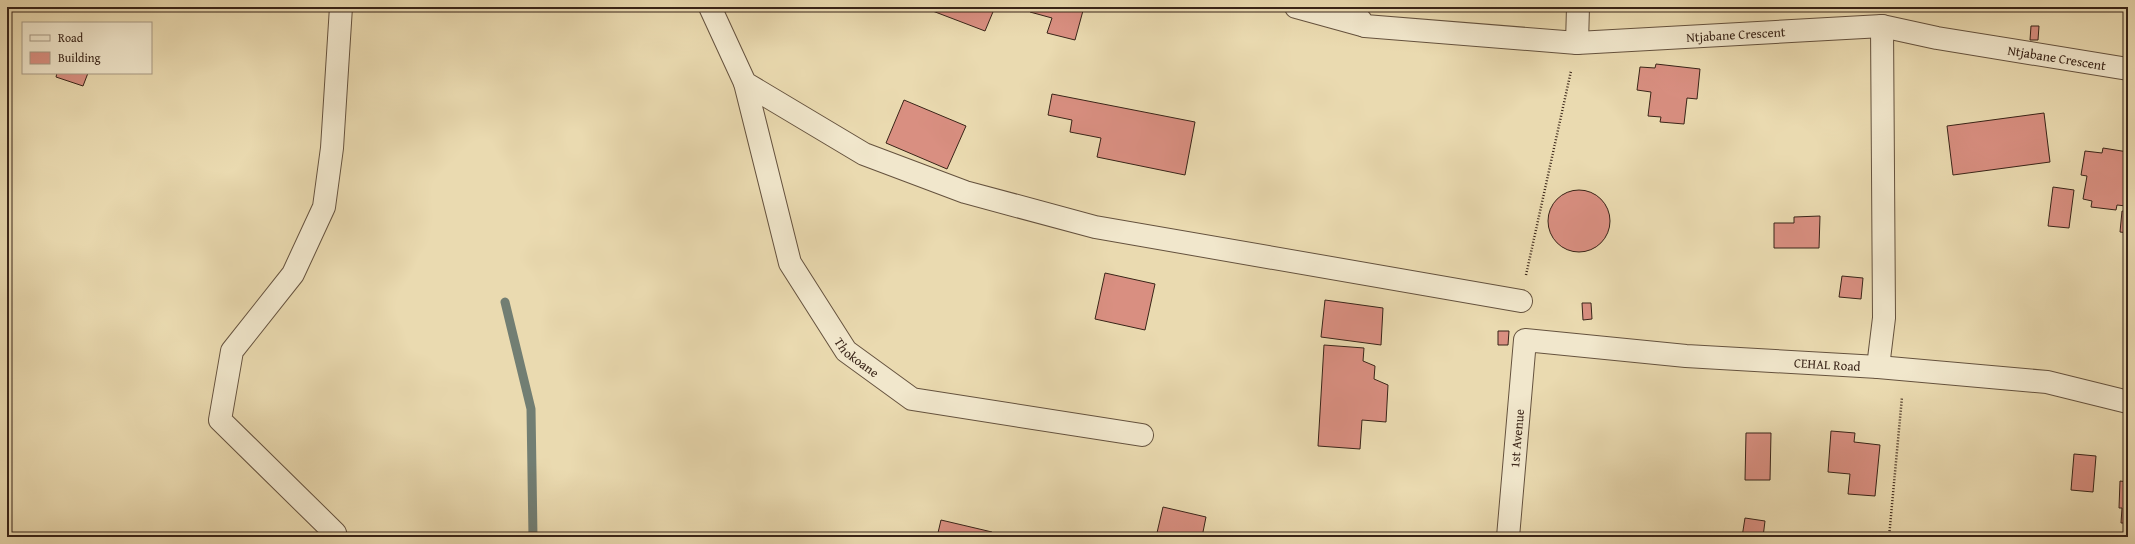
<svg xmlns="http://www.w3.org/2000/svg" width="2135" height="544" font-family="'Gentium Book Plus',serif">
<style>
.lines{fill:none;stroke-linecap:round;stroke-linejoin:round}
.stream{stroke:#727e73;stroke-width:9}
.building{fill:#d98f81;stroke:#392418}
.street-casing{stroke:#65523e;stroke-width:24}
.path{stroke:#392418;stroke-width:2.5;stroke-dasharray:1 2;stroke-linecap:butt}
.street{stroke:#f1e7cc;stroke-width:22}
.labels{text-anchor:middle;stroke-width:3;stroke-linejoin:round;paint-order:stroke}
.street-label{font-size:13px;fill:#392418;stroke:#f1e7cc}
</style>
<rect width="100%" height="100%" fill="#eadab0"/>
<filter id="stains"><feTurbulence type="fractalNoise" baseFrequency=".005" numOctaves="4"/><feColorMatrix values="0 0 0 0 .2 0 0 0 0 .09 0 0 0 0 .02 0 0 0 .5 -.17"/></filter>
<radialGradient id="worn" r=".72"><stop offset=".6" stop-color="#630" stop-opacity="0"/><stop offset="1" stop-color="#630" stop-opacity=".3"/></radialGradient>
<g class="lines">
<!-- stream -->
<path class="stream" d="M505 302 531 409 533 537"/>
</g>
<!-- building -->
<path class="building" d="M931 7H995L985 31 930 10Z
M1031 7H1084L1075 40 1047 33 1052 18 1030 12Z
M2124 7H2128V29H2124L2127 13 2123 12Z
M2031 26H2039L2038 40H2030Z
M1656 64 1700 69 1697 99 1687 98 1684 124 1660 122 1661 117 1648 116 1651 92 1637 90 1640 67 1655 68Z
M57 73H88L83 86 56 77Z
M1052 94 1195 122 1185 175 1097 157 1101 138 1070 132 1072 120 1048 115Z
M904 100 966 126 947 169 886 143Z
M2044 113 2050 162 1953 175 1947 126Z
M2103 148 2128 152V190L2126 206 2117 205 2116 210 2091 207 2092 201 2083 199 2087 176 2081 175 2085 151 2102 153Z
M2053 187 2074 190 2069 228 2048 226Z
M1548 221a31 31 0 1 1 62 0a31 31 0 1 1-62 0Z
M2122 211 2128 212V233L2120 232Z
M1820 216 1819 248H1774V223H1794V217Z
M1105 273 1155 284 1145 330 1095 319Z
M1842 276 1863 278 1861 299 1839 297Z
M1325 300 1383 308 1381 345 1321 337Z
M1582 303H1591L1592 319 1583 320Z
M1498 331H1509L1508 345H1498Z
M1324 345 1364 348 1363 361 1375 366 1374 379 1388 385 1386 422 1362 420 1360 449 1318 446Z
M1831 431 1855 433 1854 442 1880 445 1875 496 1848 494 1850 474 1828 472Z
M1746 433H1771L1770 480H1745Z
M2074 454 2096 456 2093 492 2071 490Z
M2120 481 2128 482V523H2121L2122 508H2119Z
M1163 507 1206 517 1202 537H1156Z
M1745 518 1765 521 1763 537H1742Z
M941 520 992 532 991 537H937Z"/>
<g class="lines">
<defs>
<g id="street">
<path d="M710 7 745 83 864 154 965 192 1095 227 1521 301"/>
<path d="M1296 7 1365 26"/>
<path id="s1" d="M1350 7 1365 26 1577 43 1882 26 1937 38 2128 69"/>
<path d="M1577 43 1578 7"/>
<path id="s2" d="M745 83 790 263 846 351 912 399 1142 435"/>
<path d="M1878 367 1884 318 1882 26"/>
<path d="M336 537 335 533 220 420 232 351 293 274 324 207 332 148 341 7"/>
<path id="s3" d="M1508 537 1525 340 1686 356 1878 367 2047 382 2128 402"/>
</g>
</defs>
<!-- street casing -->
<use href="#street" class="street-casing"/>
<!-- path -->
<path class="path" d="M1526 275 1571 71
M1889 537 1902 397"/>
<!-- street -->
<use href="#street" class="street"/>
</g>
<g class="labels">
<!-- street labels -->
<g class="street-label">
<text dy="5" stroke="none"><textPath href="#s1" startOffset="396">Ntjabane Crescent</textPath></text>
<text dy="5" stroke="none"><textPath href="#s1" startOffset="720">Ntjabane Crescent</textPath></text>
<text dy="5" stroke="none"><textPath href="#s2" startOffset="302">Thokoane</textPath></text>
<text dy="5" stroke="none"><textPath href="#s3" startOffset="501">CEHAL Road</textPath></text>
<text dy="5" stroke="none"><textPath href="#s3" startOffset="99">1st Avenue</textPath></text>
</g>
</g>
<!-- margin -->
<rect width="2135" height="544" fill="none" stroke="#eadab0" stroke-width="24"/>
<rect x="8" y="8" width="2119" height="528" fill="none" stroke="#392418" stroke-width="2"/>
<rect x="12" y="12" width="2111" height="520" fill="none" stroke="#392418"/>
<!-- legend -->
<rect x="22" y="22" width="130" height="52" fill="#f1e7cc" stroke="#a79984"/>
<rect x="30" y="35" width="20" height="6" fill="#f1e7cc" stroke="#a79984"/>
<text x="58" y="42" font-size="12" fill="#392418">Road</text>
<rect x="30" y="52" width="20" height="12" fill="#d98f81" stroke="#a79984"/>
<text x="58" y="62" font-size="12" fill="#392418">Building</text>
<rect width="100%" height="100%" filter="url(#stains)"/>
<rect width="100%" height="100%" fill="url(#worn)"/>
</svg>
